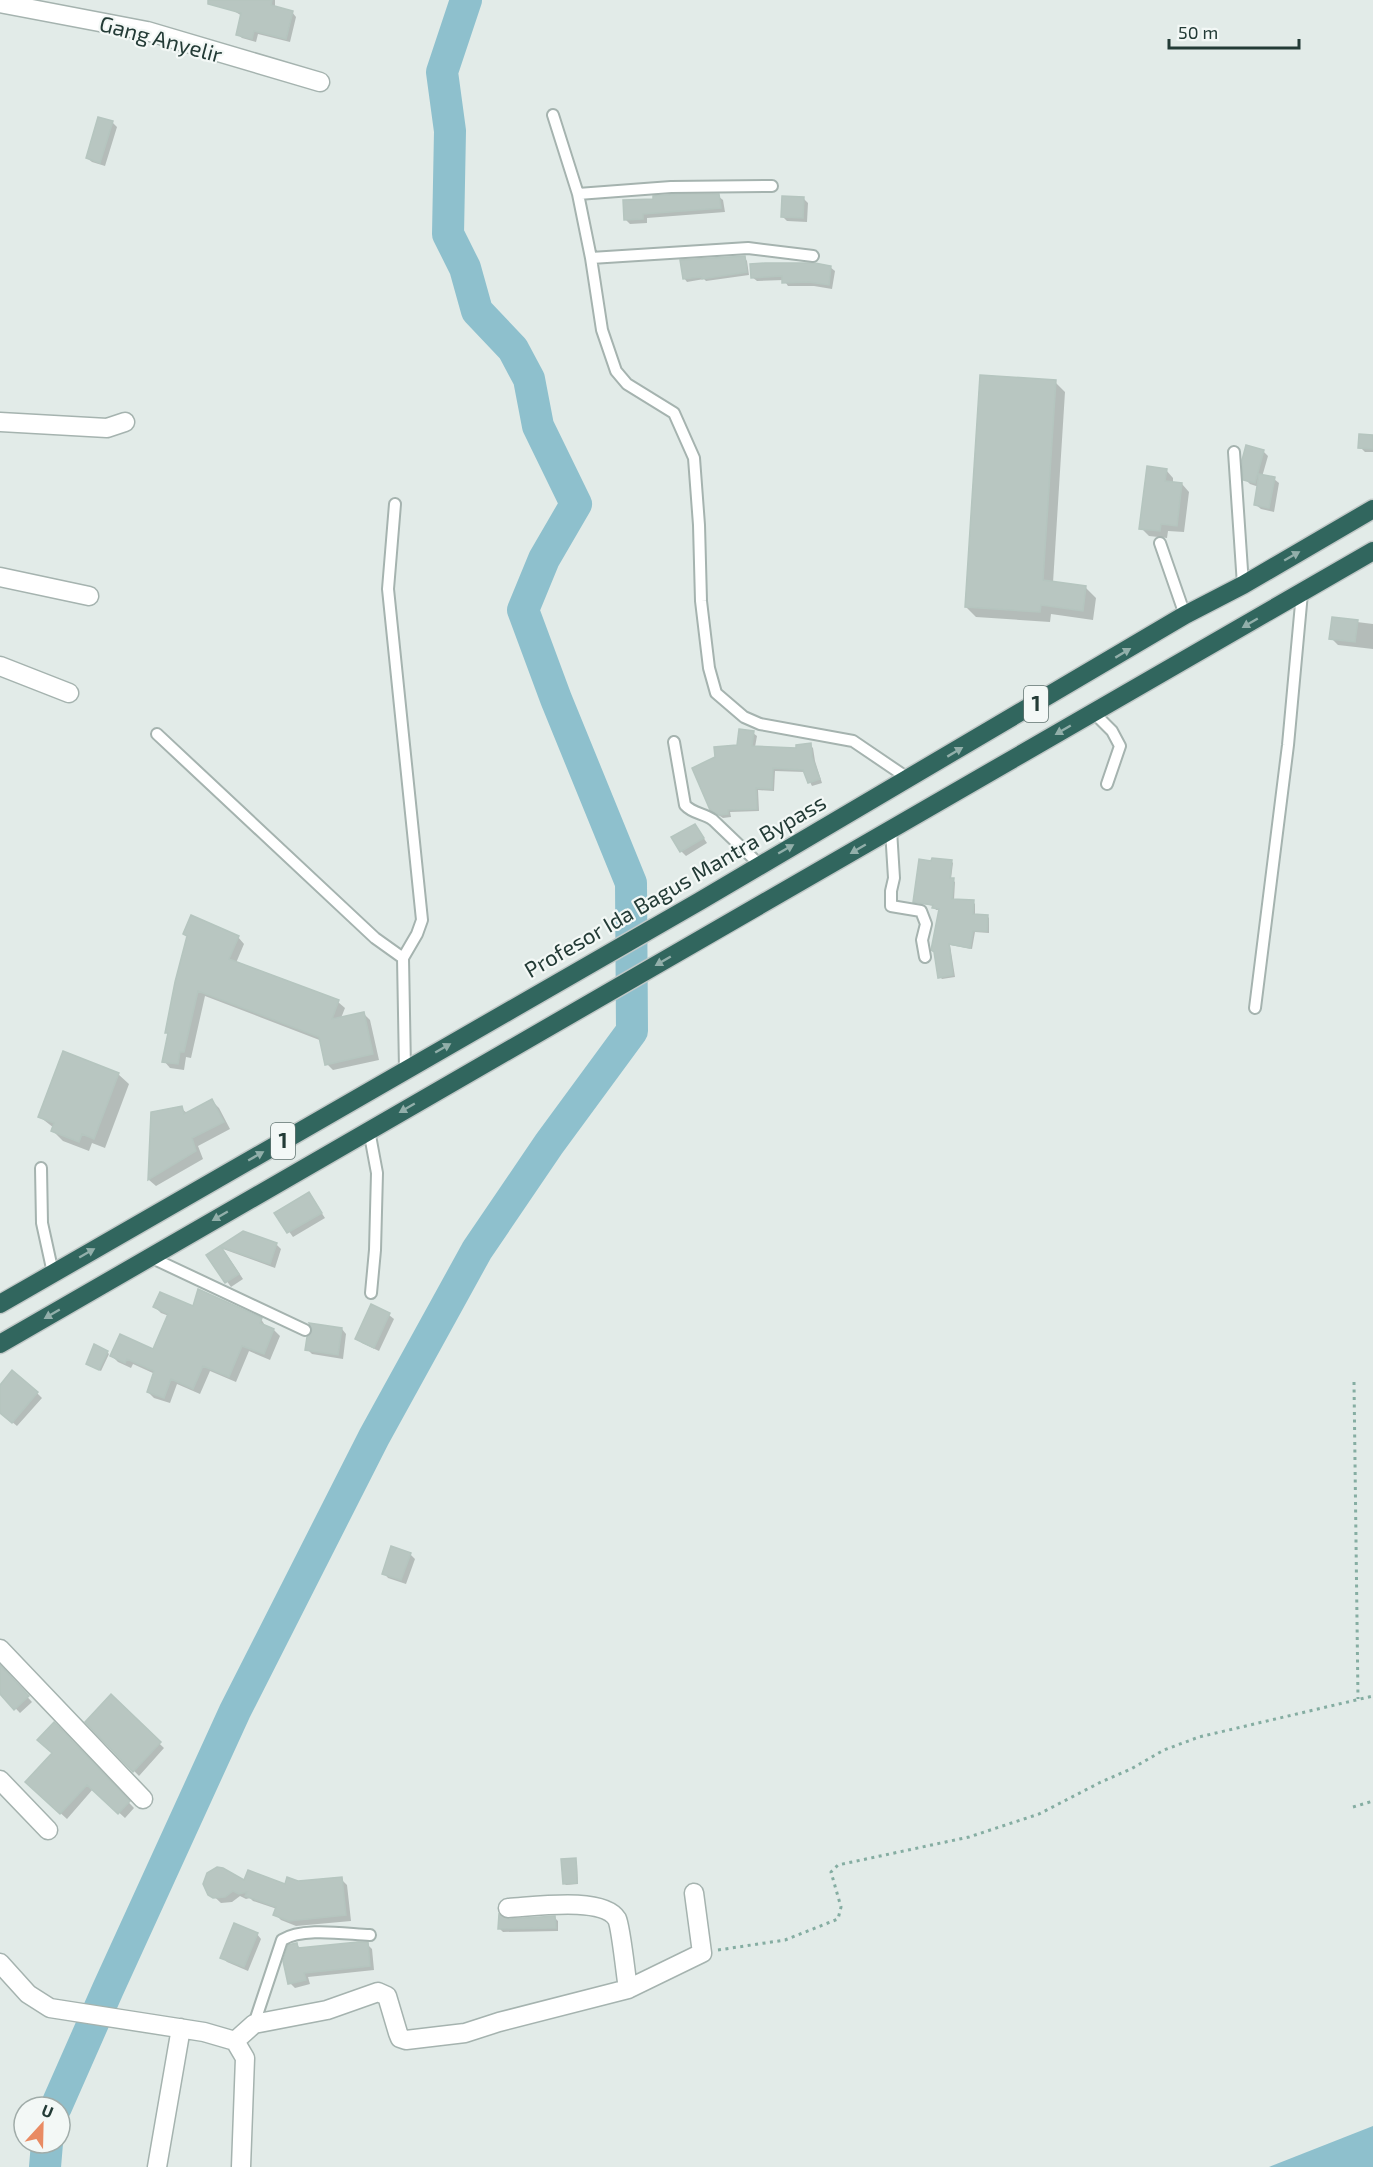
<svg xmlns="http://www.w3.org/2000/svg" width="1373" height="2167" font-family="'Exo 2',sans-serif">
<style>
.water{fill:#8ec0cd}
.shadow{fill:#0003}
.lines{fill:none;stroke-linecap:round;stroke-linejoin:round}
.river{stroke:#8ec0cd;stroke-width:32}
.building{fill:#b8c6c1;stroke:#b5c5bf;stroke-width:1.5}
.lane-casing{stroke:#a5b3af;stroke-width:14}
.street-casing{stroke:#a5b3af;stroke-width:21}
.highway-casing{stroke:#c1c8c7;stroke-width:21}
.path{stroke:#85ada2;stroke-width:3;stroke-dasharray:3 4.5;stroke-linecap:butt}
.lane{stroke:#fff;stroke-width:10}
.street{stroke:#fff;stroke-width:18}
.highway{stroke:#31665e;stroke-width:18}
.oneway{fill:#92afaa}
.labels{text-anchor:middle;stroke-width:4.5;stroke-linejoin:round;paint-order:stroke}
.shield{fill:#f3f8f6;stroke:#617470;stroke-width:1.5}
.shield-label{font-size:21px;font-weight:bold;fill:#233b36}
.street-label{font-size:22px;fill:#233b36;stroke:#f3f8f6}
</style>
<rect width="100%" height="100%" fill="#e2ebe8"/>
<!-- water -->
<path class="water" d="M1373 2126V2167H1269Z"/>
<!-- shadow -->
<path class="shadow" d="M237 0H275V8L292 12 296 17 290 42 258 34 256 42 242 38 237 34 242 16 234 11Z
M112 122 117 127 105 166 92 162 87 158Z
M718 196 723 200 725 212 647 218V223L630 224 625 219V201Z
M803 198 808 203 807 222 787 221 782 216Z
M744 257 747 261 749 275 706 281 704 279 687 282 684 278Z
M830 267 835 271 832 289 814 286H788L784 280 757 281 752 277Z
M1055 382 1065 392 1053 583 1086 588 1096 598 1093 620 1051 614 1050 622 976 617 966 607Z
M1373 436V452H1365L1360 447Z
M1263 451 1268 456 1262 477 1274 479 1279 483 1274 512 1261 509 1256 505 1259 487 1250 484 1245 479Z
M1166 470 1173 478V483L1182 484 1189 492 1184 532 1168 531 1167 538 1149 536 1141 528Z
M1333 619 1373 624V649L1338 645 1331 638Z
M753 733 757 736 755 747 798 750 810 745 813 748 815 761 822 783 812 786 805 772 775 771 774 791 758 790 759 811 730 812 731 817 723 818 715 813 738 746Z
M695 825 707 843 686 856 681 851Z
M951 861 953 863 951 879 955 882 954 900 973 902 975 904V916H987L989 918V933L975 932 972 949 950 945 955 977 942 979 940 977V910H936L934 906 914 902Z
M185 934 238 937 244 944 236 963 338 1002 345 1008 341 1018 363 1013 370 1020 379 1060 333 1070 327 1064 322 1041 205 996 191 1058 186 1057 184 1070 170 1068 164 1061 169 1034 167 1032 189 938Z
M118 1074 129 1084 105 1148 92 1143 89 1151 63 1141 53 1131 54 1128 40 1117Z
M212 1101 219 1108 230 1129 198 1146 203 1159 156 1186 149 1180 152 1113 181 1108 188 1114Z
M309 1194 325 1218 293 1237 276 1213Z
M244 1232 276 1244 281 1249 275 1268 223 1249 243 1279 231 1287 209 1256Z
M372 1306 389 1315 394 1319 379 1351 362 1343 357 1338Z
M155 1307 194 1308 261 1319 266 1327 274 1330 280 1336 270 1360 249 1351 236 1382 210 1371 200 1394 177 1384 170 1403 154 1398 148 1392 155 1374 133 1364 131 1368 118 1362 112 1356 154 1351 169 1316 161 1313Z
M342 1329 346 1334 343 1359 312 1354 307 1349 314 1330Z
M107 1352 109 1354 101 1371 89 1365Z
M0 1387 37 1393 42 1398 17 1426 0 1412Z
M410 1554 415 1559 406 1584 388 1578 384 1573Z
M0 1667 32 1702 20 1713 0 1692Z
M111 1697 164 1748 139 1776 87 1722Z
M54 1724 134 1808 125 1818 93 1789 67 1819 33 1788 54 1754Z
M575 1860 577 1862 578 1884 566 1885 564 1883Z
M208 1874 245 1882 286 1886 341 1879 347 1885 351 1921 296 1926 281 1920 275 1914 277 1909 253 1901 250 1898 246 1899 240 1896 232 1902 221 1903 206 1889 205 1878Z
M555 1918 558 1921V1931L503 1932 500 1929 508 1921Z
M257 1934 261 1939 248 1971 227 1962 222 1957Z
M367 1944 372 1949 374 1970 308 1977 310 1984 295 1988 290 1983 297 1945 301 1949Z"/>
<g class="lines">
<!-- river -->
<path class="river" d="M56 2107 108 1989 235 1711 374 1437 477 1250 549 1144 632 1031 631 883 556 699 523 610 544 559 576 504 538 426 529 379 513 349 477 311 465 268 448 234 450 131 442 72 466 0
M45 2167 47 2143"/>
</g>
<!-- building -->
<path class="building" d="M208 0H272L271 5 293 11 286 39 254 31 252 39 236 35 241 13 208 4Z
M98 117 113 121 100 163 86 158Z
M681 194H719L721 208 643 214V219L624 220 623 200 653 199V196Z
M782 196 804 197 803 218 781 217Z
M745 256 747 272 702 279 701 277 683 279 680 260Z
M765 263H815L831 266 829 285 809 282 782 283V276L751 278 750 264Z
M980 375 1056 380 1043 580 1086 586 1083 611 1041 605 1040 612 965 607Z
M1359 434 1373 435V449L1358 448Z
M1246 445 1264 450 1255 483 1243 480 1242 460Z
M1147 466 1167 469 1165 481 1182 483 1177 526 1161 524 1160 531 1139 529Z
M1259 474 1275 477 1269 508 1254 505Z
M1332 617 1358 620 1355 642 1329 639Z
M739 729 754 731 752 746 796 748V745L811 743 812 757 820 779 808 783 803 770 773 768 772 789 756 788 757 809 728 810V814L719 815 710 810 692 768 715 757 714 747 737 745Z
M695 824 704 838 680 852 671 837Z
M932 858 952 860 950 878H954L952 899 974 900 973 914 988 915 987 931H973L970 948 949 944 953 975 938 978 934 952 931 950 939 909 932 908 933 905 913 902 919 859 931 861Z
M191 915 239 936 229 959 339 1000 332 1019 364 1012 373 1054 325 1065 319 1037 198 991 184 1052H180L178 1064 162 1062 168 1033H165L175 982 187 936 183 934Z
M63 1051 119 1073 94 1139 82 1134 79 1142 51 1131 54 1123 38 1117Z
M212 1099 224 1122 192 1138 196 1151 148 1180 151 1112 182 1106 184 1114Z
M309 1192 322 1213 287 1233 274 1213Z
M243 1231 277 1243 270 1264 221 1247 239 1274 225 1283 206 1255Z
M198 1289 262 1318 260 1323 274 1329 264 1354 242 1346 229 1377 203 1366 193 1389 171 1379 164 1398 147 1392 154 1371 127 1359 125 1363 110 1356 120 1334 153 1349 168 1314 153 1307 160 1292 193 1306Z
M371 1304 390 1313 374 1348 355 1339Z
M309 1323 342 1328 338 1355 305 1350 307 1337 312 1330Z
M94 1344 108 1351 99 1370 86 1364Z
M12 1370 38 1392 12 1423 0 1413V1385Z
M391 1546 411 1553 401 1580 382 1574Z
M0 1665 29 1696 14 1710 0 1694Z
M111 1694 161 1742 133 1772 85 1722Z
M54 1722 130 1801 118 1814 87 1785 60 1814 25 1782 52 1753 37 1740Z
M576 1858 577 1883 563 1884 561 1859Z
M217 1867 223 1868 244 1880 248 1870 285 1884 287 1877 298 1881 342 1877 346 1915 289 1921 273 1915 276 1907 245 1896 247 1892 239 1894 233 1891 225 1897 213 1898 208 1895 203 1884 207 1873Z
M499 1914 509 1919 555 1916 556 1928 498 1929Z
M234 1923 258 1933 244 1967 220 1958Z
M358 1942H368L370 1966 304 1973 306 1980 288 1984 283 1961 288 1945 297 1943 298 1948Z"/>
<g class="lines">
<defs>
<path id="lane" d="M553 115 578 194 591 258 602 330 616 371 627 384 674 413 694 458 699 525 701 601 709 668 716 693 744 717 760 724 853 741 909 779
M578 194 671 187 772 186
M591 258 748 248 813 256
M1234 452 1243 585
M395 504 388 589 422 920 417 934 403 958
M1160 543 1185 615
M1093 712 1112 731 1120 746 1107 784
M157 734 375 938 403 958 405 1069
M674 742 685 805C693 814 704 813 713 820L759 864
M891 830 894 878 891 891V906L921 911 926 924 922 940 925 957
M1255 1008 1288 745 1302 593
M369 1130 377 1173 375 1250 371 1293
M41 1168 42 1223 53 1273
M150 1257 305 1330
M254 2024 282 1940C303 1927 345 1934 370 1935"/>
<path id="street" d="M0 3 147 31 320 82
M0 422 107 428 125 422
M0 577 89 596
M0 666 69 693
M0 1649 143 1799
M0 1780 48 1830
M508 1908C532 1907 603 1896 617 1919 621 1927 626 1977 628 1989
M0 1963 28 1994 50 2008 204 2032 235 2041 245 2058 241 2167
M235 2041 254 2024 327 2010 378 1992 387 1996 398 2033 400 2038 406 2040 465 2033 499 2022 628 1989 702 1953 694 1893
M157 2167 181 2028"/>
<path id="highway" d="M0 1304 700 901 1185 615 1243 585 1373 509
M0 1344 1373 551"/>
</defs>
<!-- lane casing -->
<use href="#lane" class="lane-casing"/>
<!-- street casing -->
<use href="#street" class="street-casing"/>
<!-- highway casing -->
<use href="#highway" class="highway-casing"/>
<!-- path -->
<path class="path" d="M1354 1382 1358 1699
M1353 1807 1373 1801
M718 1950 785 1940 838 1919 841 1907 831 1872 838 1865 969 1837 1039 1814 1101 1782 1131 1769 1164 1750 1199 1737 1373 1696"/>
<!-- lane -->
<use href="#lane" class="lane"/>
<!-- street -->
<use href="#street" class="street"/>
<!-- highway -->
<use href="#highway" class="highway"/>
</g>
<!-- one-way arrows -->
<defs><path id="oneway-solid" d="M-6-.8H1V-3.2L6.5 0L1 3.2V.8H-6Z" transform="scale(1.5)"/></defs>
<g class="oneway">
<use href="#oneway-solid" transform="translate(1292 556) rotate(-30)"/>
<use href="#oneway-solid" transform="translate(1250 623) rotate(150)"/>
<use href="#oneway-solid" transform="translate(1123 653) rotate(-31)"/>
<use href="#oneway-solid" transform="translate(1063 730) rotate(150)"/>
<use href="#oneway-solid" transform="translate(955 752) rotate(-31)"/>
<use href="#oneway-solid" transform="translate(786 849) rotate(-30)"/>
<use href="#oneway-solid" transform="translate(858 849) rotate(150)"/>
<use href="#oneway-solid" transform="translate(663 961) rotate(150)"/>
<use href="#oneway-solid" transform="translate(443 1048) rotate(-30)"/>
<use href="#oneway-solid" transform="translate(407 1108) rotate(150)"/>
<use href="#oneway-solid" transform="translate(256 1156) rotate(-30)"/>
<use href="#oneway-solid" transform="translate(220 1216) rotate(150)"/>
<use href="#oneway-solid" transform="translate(87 1253) rotate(-30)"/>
<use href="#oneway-solid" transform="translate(52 1314) rotate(150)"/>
</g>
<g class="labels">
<!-- shield labels -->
<g class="shield">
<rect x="1024" y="686" width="24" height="36" rx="4.5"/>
<rect x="271" y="1123" width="24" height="36" rx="4.5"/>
</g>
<g class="shield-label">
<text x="1036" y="711">1</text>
<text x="283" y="1148">1</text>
</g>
<!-- street labels -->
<g class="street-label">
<text transform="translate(161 39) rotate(15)" y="8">Gang Anyelir</text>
<text transform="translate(675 886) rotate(-30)" y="8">Profesor Ida Bagus Mantra Bypass</text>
</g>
</g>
<!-- north arrow -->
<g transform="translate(42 2125) rotate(22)"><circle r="28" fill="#f3f8f6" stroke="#a0aca9" stroke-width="1.5"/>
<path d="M0-4.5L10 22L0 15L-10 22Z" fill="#e98b63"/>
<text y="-9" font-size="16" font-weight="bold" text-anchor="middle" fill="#233b36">U</text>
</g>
<!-- scale -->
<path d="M1169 39v9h130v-9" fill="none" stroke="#233b36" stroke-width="3"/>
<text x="1178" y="39" font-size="18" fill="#233b36" stroke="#f3f8f6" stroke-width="4.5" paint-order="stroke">50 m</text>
</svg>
